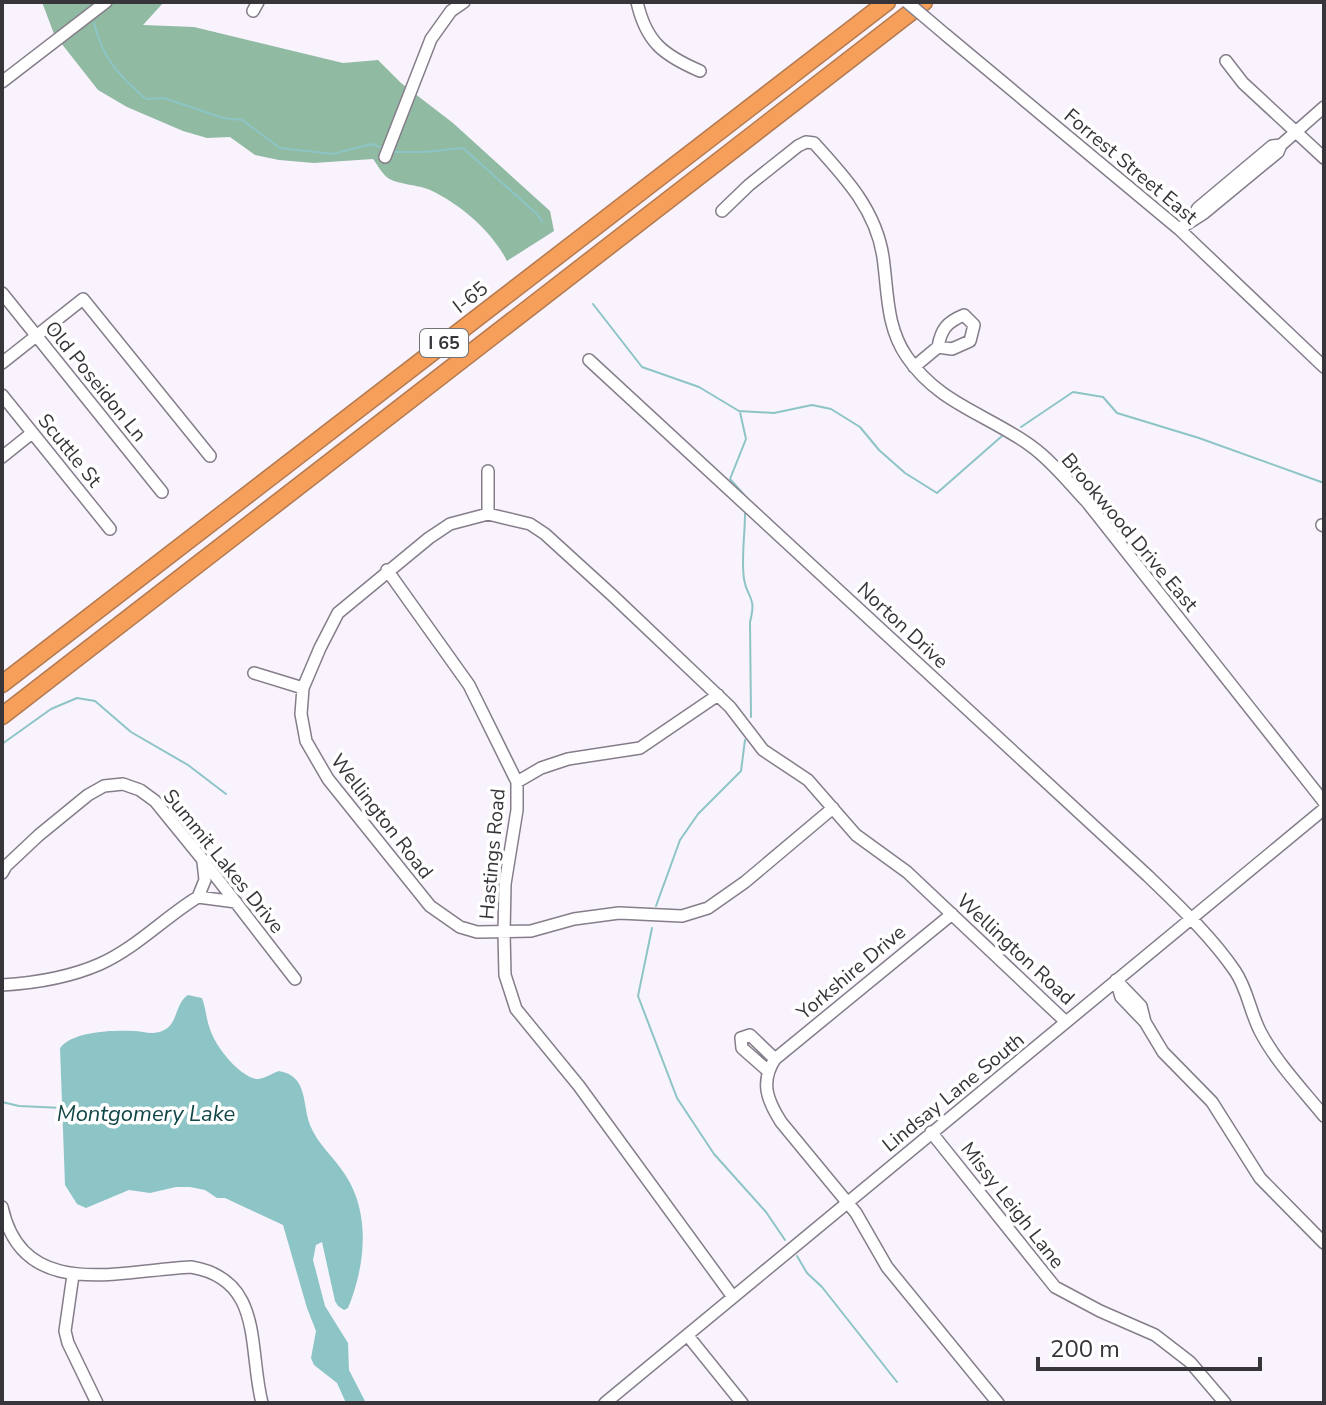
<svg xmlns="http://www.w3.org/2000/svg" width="1326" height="1405" font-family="'Nunito Sans',sans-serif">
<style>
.forest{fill:#90baa2}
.water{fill:#8dc5c6}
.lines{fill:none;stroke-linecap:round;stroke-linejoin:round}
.stream{stroke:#8dc5c6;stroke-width:2}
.minor-casing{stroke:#857e8a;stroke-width:14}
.highway-casing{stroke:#b47a4f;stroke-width:19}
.minor{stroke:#fff;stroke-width:11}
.highway{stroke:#f69f5b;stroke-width:16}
.minor-bridge-casing{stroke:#857e8a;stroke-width:14;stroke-linecap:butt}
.minor-bridge{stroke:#fff;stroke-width:11}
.labels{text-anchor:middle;stroke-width:7;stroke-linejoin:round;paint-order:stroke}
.shield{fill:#fff;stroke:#747275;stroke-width:2}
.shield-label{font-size:18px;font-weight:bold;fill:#38353a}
.street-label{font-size:20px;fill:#38353a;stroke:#fff}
.water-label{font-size:22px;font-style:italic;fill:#134647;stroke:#fff}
</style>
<rect width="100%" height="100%" fill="#f9f3fe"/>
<!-- forest -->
<path class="forest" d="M42 2H164L143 25 194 27 343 63 378 60 401 83 453 123 550 211 554 231 507 261C492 231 460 204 430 190 419 185 396 184 388 178 382 174 377 164 373 159L314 163 279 160 255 155 230 137 207 138 183 131 127 107 98 90 54 34Z"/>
<!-- water -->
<path class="water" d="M188 995 202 998C206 1008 206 1019 210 1029 215 1046 238 1075 256 1079 263 1080 272 1073 279 1071 308 1076 302 1103 310 1125 318 1145 335 1158 346 1176 371 1215 365 1267 348 1308L344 1310 338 1306 335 1301 322 1242 316 1245 313 1260 325 1306 348 1343 349 1370 366 1403H346L337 1383 314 1365 311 1358 316 1331 307 1308 283 1225 225 1198H217L205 1190 190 1187H176L150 1193 129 1190 86 1208 77 1204 65 1185 60 1048C73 1031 113 1030 133 1031 144 1031 153 1036 164 1030 178 1024 175 1003 188 995Z"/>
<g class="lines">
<!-- stream -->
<path class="stream" d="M94 23C102 58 120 77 146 99L164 98 223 118 242 120 280 148 333 154 371 144 383 148
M393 152H425L463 148 538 215 542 222
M593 304 642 367 699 387 739 411 774 413 812 405 831 409 860 427 879 450 905 473 937 493 1002 436
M740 412 746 439 730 479 747 498
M1021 427 1073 392 1103 397 1117 413 1199 438 1324 483
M745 514C745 535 741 559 744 579 747 599 757 595 750 622L751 717
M2 744 51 709 77 698 95 701 131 732 188 765 226 794
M656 906 680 840 698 814 741 771 745 740
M652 928 638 996 677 1098 714 1154 766 1212 785 1240
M2 1102 19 1106 63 1108
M797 1256 807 1273 822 1287 897 1382"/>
<defs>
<path id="minor" d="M637 2C646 42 663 55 700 71
M253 11 258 2
M946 35 1179 229 1324 367
M1226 61 1243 83 1324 158
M2 82 106 2
M385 157 431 39 451 11 464 2
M722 211 749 185 798 146 806 142 814 143C845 177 876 210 883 257 888 292 886 327 907 357 939 404 987 414 1031 446 1052 461 1069 483 1087 502L1324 802
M1193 217 1198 208 1272 146 1281 145
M1179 229 1204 213 1278 152 1281 145 1324 107
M2 293 162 492
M589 360 1148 876C1178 905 1211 936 1235 971 1248 990 1250 1013 1261 1033 1277 1063 1302 1089 1324 1116
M2 363 83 299 210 456
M914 367 938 347 952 349 970 341 974 325 964 315C947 322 941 329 938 347
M2 395 110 529
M2 457 32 433
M488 471V514
M1322 525 1324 526
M387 570 469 685 517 782V810L505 884 504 933 505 975 516 1009 579 1086 733 1297
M254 673 303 688
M517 782 541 768 568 759 640 748 718 695
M833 808 745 882 708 908 682 916 619 913 574 919 531 931 477 932 460 927 430 906 328 779 306 741 301 714 303 688 320 648 338 613 429 538 450 524 488 514 530 524 545 534 612 595 730 707 763 750 808 780 856 835 907 872 1066 1022
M2 873 6 866 39 835 88 795 104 786 123 784 140 790 155 801 203 860 295 979
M198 897 205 880 203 862
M952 914 775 1059C760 1082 767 1100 781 1122L856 1213 887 1267 998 1403
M1116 980 1141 1006 1145 1022 1163 1052 1212 1102 1260 1178 1324 1243
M1116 980 1121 997 1145 1022
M2 985C36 983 68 978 100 964 136 948 165 917 198 897L236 902
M767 1070 742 1048 741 1038 750 1035 775 1059
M931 1132 1055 1287 1100 1311 1155 1335 1190 1362 1225 1403
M2 1207C23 1303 122 1270 191 1267 264 1279 248 1348 262 1403
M73 1275 65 1331 68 1343 97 1403
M688 1336 742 1403
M605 1403 1324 809"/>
<path id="highway" d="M2 684 887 2
M2 716 924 2"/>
</defs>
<!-- minor casing -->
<use href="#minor" class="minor-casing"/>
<!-- highway casing -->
<use href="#highway" class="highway-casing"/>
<!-- minor -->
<use href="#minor" class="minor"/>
<!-- highway -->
<use href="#highway" class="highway"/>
<defs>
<path id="minor-bridge" d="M907 2 946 35"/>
</defs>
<!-- minor-bridge casing -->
<use href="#minor-bridge" class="minor-bridge-casing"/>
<!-- minor-bridge -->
<use href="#minor-bridge" class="minor-bridge"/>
</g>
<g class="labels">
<!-- shield labels -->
<rect class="shield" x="420" y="329" width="48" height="28" rx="6"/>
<g class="shield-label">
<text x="444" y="349">I 65</text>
</g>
<!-- street labels -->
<g class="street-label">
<text transform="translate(1131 166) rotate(40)" y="7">Forrest Street East</text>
<text transform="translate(470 297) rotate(-38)" y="7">I-65</text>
<text transform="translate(96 381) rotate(51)" y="7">Old Poseidon Ln</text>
<text transform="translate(70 450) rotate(51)" y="7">Scuttle St</text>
<text transform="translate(1130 532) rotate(50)" y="7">Brookwood Drive East</text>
<text transform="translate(903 625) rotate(43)" y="7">Norton Drive</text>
<text transform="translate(382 816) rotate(52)" y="7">Wellington Road</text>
<text transform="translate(492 854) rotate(-85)" y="7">Hastings Road</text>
<text transform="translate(224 861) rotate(51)" y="7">Summit Lakes Drive</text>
<text transform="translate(1016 949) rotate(43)" y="7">Wellington Road</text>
<text transform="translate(851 972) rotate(-40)" y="7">Yorkshire Drive</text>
<text transform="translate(953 1092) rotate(-39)" y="7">Lindsay Lane South</text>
<text transform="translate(1013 1205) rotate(52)" y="7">Missy Leigh Lane</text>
</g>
<!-- water labels -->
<g class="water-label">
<text x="146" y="1121">Montgomery Lake</text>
</g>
</g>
<!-- border -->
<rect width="1326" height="1405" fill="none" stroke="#38353a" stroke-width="8"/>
<!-- scale -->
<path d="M1038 1357v12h222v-12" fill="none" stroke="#38353a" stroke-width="4"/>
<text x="1050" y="1357" font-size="24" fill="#38353a" stroke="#ffffff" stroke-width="6" paint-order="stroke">200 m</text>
</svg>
